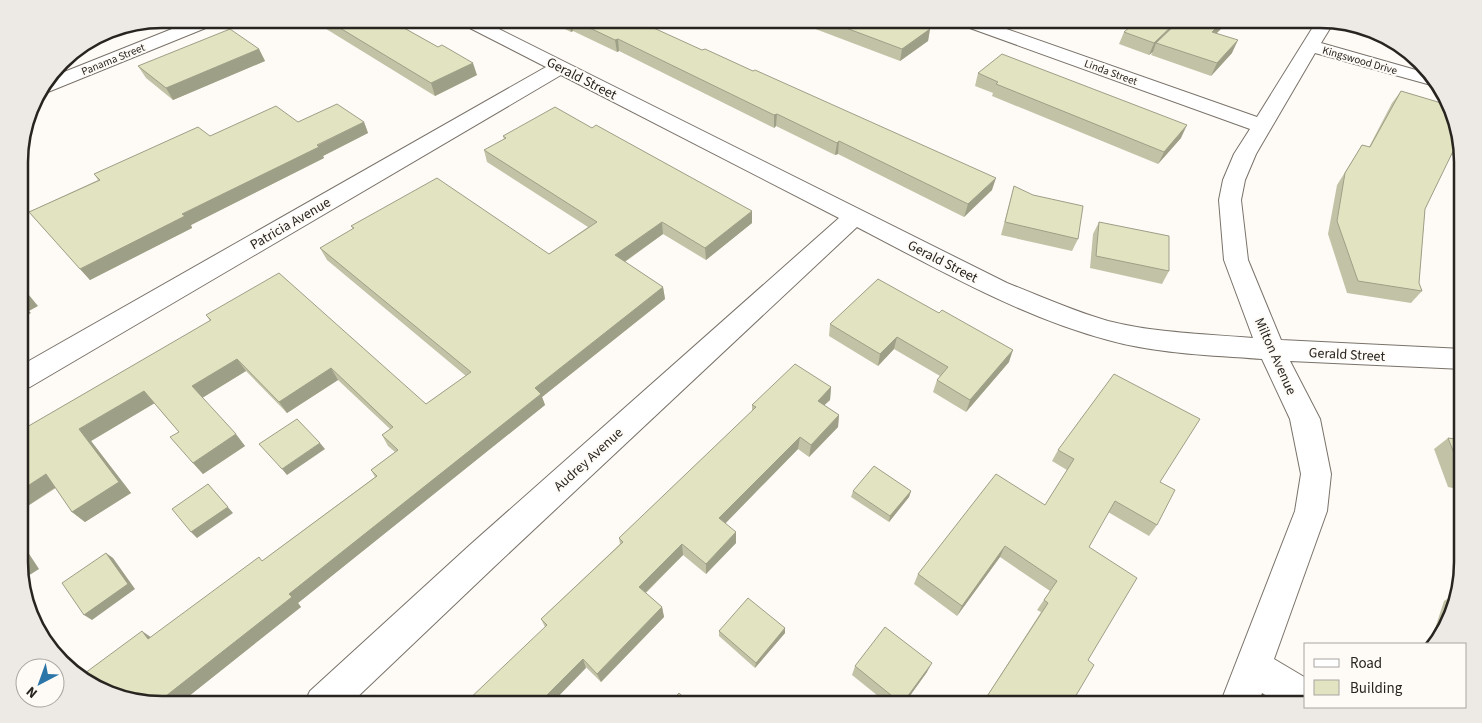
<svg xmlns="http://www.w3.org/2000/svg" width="1482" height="723" font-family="'Source Sans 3',sans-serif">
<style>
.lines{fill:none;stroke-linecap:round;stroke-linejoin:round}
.minor-casing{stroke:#797269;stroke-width:2}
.minor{fill:#fff;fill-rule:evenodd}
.wall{fill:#c2c3a6}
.shaded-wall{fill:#9e9f87}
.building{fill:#e1e3c1;stroke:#9e9f87}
.labels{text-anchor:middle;stroke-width:4;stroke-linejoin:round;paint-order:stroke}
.far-street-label{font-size:11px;fill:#282521;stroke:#fefbf7}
.street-label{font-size:14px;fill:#282521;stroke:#fefbf7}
.rim{fill:none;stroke:#282521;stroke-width:2.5}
</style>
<rect width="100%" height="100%" fill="#fefbf7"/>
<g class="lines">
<defs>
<path id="minor" d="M197 19H221L218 23 48 92 37 93 49 78Z
M457 19H479L1007 283C1040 296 1073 311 1108 321 1155 333 1205 334 1253 338L1224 260 1219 200 1223 180 1234 154 1250 129 956 23 953 19H978L1257 117 1318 19 1334 22 1321 43 1430 74 1439 82 1442 88 1315 53 1256 154 1245 180 1241 200 1248 260 1281 340 1463 349V369L1290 361 1320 419 1331 474 1327 511 1274 659 1306 678V704H1280L1262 693 1258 704H1220L1295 511 1301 474 1290 419 1262 359C1211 355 1158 354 1108 340 1019 316 938 269 857 227L495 566 350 704H304L310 691 471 544 839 218 561 75 30 387 20 390V366L546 67 460 23Z"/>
</defs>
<!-- minor casing -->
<use href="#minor" class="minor-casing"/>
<!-- minor -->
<use href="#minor" class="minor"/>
</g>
<!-- wall -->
<path class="wall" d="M310 19H388L438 47 477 75 435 96Z
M544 19H634L992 190 964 217 838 154 835 155 776 126 774 128 619 51 617 52 573 31 571 32Z
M789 19H903L930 29 928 41 900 61Z
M1181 19H1231L1216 33 1232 53 1211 76 1151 55 1153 52 1149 55 1119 44 1124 32 1176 22 1174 25Z
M259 49 265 61 173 100 146 78 138 66Z
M978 73 1181 138 1158 164 992 96 993 93 975 86Z
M1401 91 1448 105 1462 143V158L1451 155 1425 209 1419 283 1422 291 1411 303 1347 293 1328 234 1337 185 1362 145 1369 147 1392 103Z
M298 122H364L368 133 323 156 324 158 191 225 192 228 90 280 29 212 98 180 94 174 210 136Z
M503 136 752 223 706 260 663 234 625 262 663 287 665 299 542 397 545 405 298 603 301 607 179 704H161L151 637 262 561 375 477 371 470 395 452 388 446 382 435 390 429 338 380 287 413 246 371 202 398 245 446 203 474 193 463 179 432 154 403 91 441 131 493 85 522 72 512 56 488 20 511V431L210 321 206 315 426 404 466 376 327 260 320 248 353 229 351 226 549 254 588 227 487 162 484 150 504 139Z
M1014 186 1078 239 1072 251 1001 235Z
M1099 222 1169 271 1162 284 1090 268 1093 234Z
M878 279 1009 362 966 412 933 392 937 380 940 376 894 349 878 366 829 336 830 324Z
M831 387 830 400 824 405 839 415 838 427 809 457 798 449 725 523 736 543 706 574 683 555 646 593 662 607 664 617 601 682 545 627 541 619 620 544 619 538 752 411V405Z
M1463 419V490L1448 487 1434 449 1448 438 1462 440 1456 425Z
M1058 450 1160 482 1157 525 1149 536 1108 512 1089 547 1088 660 1071 704H982L1041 612 1037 610 1050 591 1000 557 957 616 914 584 918 574 1045 505 1067 470 1052 461Z
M853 491H911L909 497 889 522 851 497Z
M1463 517V562L1457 591 1454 524Z
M1456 593 1449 625 1432 644H1430L1444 601Z
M785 628V633L755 668 719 636V631Z
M855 666 927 672 904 704H888L852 675Z"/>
<!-- shaded-wall -->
<path class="shaded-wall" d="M571 19 573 31 571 32 569 20Z
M1225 19H1231L1206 44 1212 32Z
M1176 22 1170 34 1156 43 1153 52 1149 55 1154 43Z
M122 26 94 37 107 29Z
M930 29 928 41 900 61 902 49Z
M618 39 619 51 617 52 615 40Z
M1238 40 1232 53 1211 76 1217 63Z
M259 49 265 61 173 100 166 88Z
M473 63 477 75 435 96 431 83Z
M777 114 776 126 774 128V115Z
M364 122 368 133 323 156 324 158 191 225 192 228 90 280 80 269 182 214Z
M1187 125 1181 138 1158 164 1164 152Z
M839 141 838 154 835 155 837 143Z
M996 178 992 190 964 217 968 204Z
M752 211V223L706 260 705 248Z
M662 222 663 234 617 267 615 255Z
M19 283 38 306 29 311 31 313 19 319Z
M663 287 665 299 542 397 545 405 298 603 301 607 179 704H161L157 703 535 388Z
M897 337 894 349 878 366 880 354Z
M1013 350 1009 362 966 412 970 400Z
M237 359 246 371 202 398 192 386Z
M331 368 338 380 287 413 279 402Z
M831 387 830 400 816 413 818 401Z
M144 391 155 403 91 441 131 493 85 522 72 512 79 429Z
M839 415 838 427 809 457 811 445Z
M236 434 245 446 203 474 193 463Z
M800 437 798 449 720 529 719 518Z
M320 443 325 449 287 475 282 469Z
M46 474 59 485 20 511V491Z
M208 484 233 513 197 538 191 532Z
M911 491 909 497 889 522 890 516Z
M736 532V543L706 574V564Z
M20 540 39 569 20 581Z
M682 544 683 555 641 597 639 587Z
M1005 546 1000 557 957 616 962 606Z
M106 553 113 558 135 589 92 620 84 615Z
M662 607 664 617 601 682 597 674Z
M785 628V633L755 668 756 663Z
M142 631 155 640 148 639Z
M583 659 586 668 551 704H538Z
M932 663 927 672 904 704H902Z"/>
<!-- building -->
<path class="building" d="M325 19H388L438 47 442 45 473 63 431 83Z
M571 19H634L702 50 705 49 753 71 755 70 996 178 968 204 839 141 837 143 777 114 774 115 618 39 615 40Z
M822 19H903L930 29 902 49Z
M1139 19H1165L1176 22 1154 43 1124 32Z
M1181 19H1225L1212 32 1238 40 1217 63 1156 43Z
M230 29 259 49 166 88 138 66Z
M1002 54 1187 125 1164 152 996 84 998 82 978 73Z
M1401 91 1448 105 1462 142 1458 141 1425 209 1419 283 1422 291 1358 281 1337 221 1345 173 1362 145 1370 147Z
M337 104 364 122 317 145 319 147 182 214 185 216 80 269 29 212 100 180 94 174 198 127 210 136 276 106 298 122Z
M555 107 592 128 596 125 752 211 705 248 662 222 615 255 663 287 535 388 541 394 289 594 292 597 157 703 98 690 81 676 142 631 148 639 259 557 262 561 377 476 371 470 398 450 382 435 393 427 331 368 279 402 237 359 192 386 236 434 193 463 170 437 179 432 144 391 79 429 119 482 72 512 46 474 20 491V431L211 320 206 315 279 273 426 404 471 372 320 248 354 228 351 226 437 178 549 254 597 222 484 150 506 138 503 136Z
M1014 186 1033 195 1083 206 1078 239 1005 222Z
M1099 222 1169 236V271L1096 256Z
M878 279 939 313 942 310 1013 350 970 400 937 380 948 367 897 337 880 354 830 324Z
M19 285 28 295 19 299Z
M795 364 831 387 818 401 839 415 811 445 800 437 719 518 736 532 706 564 682 544 639 587 662 607 597 674 583 659 538 704H464L547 625 541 619 623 542 619 538 756 407 752 405Z
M1114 374 1200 419 1160 482 1175 490 1157 525 1115 501 1089 547 1137 578 1088 660 1094 665 1071 704H982L1048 603 1044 600 1057 581 1005 546 962 606 918 574 996 474 1045 505 1074 459 1058 450Z
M297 419 320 443 282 469 259 444Z
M1448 438 1463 440V476Z
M874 466 911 491 890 516 853 491Z
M208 484 228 507 191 532 172 509Z
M20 553 24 559 20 562Z
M106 553 128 584 84 615 62 583Z
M748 598 785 628 756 663 719 631Z
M885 627 932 663 902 704 855 666Z
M679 693 691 704H669Z"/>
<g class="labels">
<!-- far-street labels -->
<g class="far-street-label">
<text transform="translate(113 59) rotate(-22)" y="4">Panama Street</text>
<text transform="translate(1360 60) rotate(16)" y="4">Kingswood Drive</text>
<text transform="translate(1111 72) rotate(20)" y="4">Linda Street</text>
</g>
<!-- street labels -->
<g class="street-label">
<text transform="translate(582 78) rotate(27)" y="5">Gerald Street</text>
<text transform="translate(290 223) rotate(-30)" y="5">Patricia Avenue</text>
<text transform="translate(943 261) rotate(27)" y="5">Gerald Street</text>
<text transform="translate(1347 354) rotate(3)" y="5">Gerald Street</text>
<text transform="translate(1276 356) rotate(66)" y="5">Milton Avenue</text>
<text transform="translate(588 459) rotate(-42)" y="5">Audrey Avenue</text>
</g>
</g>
<!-- crop -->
<path d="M0 0H1482V723H0ZM162 28H1320A134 134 0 0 1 1454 162V562A134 134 0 0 1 1320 696H162A134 134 0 0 1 28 562V162A134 134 0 0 1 162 28Z" fill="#edeae6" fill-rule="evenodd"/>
<path class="rim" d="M162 28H1320A134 134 0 0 1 1454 162V562A134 134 0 0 1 1320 696H162A134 134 0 0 1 28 562V162A134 134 0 0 1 162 28Z"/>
<!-- legend -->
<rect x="1304" y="643" width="162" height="65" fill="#fefbf7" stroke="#a8a5a1"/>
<rect x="1314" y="659" width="25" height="8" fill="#ffffff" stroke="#a8a5a1"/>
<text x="1350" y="668" font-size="15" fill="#282521">Road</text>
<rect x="1314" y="680" width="25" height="15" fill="#e1e3c1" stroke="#a8a5a1"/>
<text x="1350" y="693" font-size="15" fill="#282521">Building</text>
<!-- north arrow -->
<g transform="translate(40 683) rotate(221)"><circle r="24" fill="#fefbf7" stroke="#a8a5a1"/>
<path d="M0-4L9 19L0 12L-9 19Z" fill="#2b75a8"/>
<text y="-8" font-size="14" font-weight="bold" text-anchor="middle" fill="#282521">N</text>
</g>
</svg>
